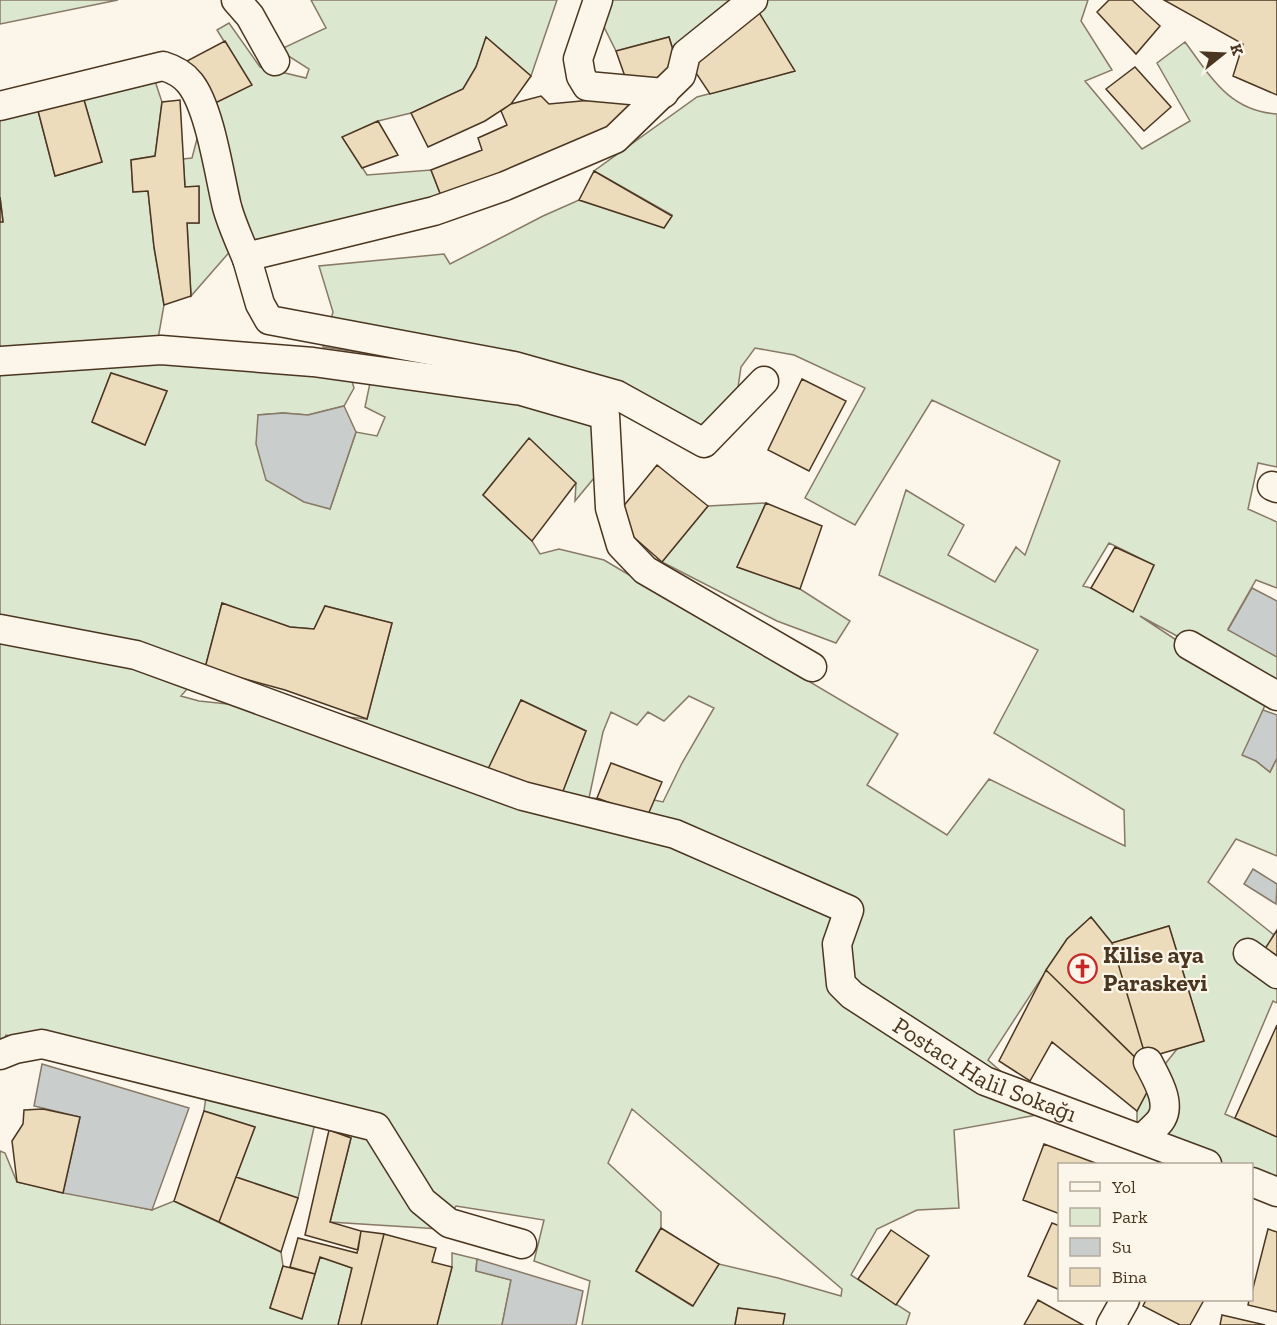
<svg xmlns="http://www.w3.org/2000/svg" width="1277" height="1325" font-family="'Zilla Slab',serif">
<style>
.green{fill:#dce7d0;stroke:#887966;stroke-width:1.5;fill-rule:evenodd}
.water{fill:#c9cecd;stroke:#887966;stroke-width:1.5}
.building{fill:#ecdcbc;stroke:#4a3520;stroke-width:1.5}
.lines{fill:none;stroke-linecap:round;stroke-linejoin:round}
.minor-casing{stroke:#4a3520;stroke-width:31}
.minor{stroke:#fbf6e9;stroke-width:28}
.labels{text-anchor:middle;stroke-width:4.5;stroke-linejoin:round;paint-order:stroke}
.poi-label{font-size:24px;font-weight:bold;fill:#4a3520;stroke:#fbf6e9;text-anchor:start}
.street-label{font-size:24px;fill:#4a3520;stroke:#fbf6e9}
</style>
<rect width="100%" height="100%" fill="#fbf6e9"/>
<!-- green -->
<path class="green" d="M0 0H118L0 24Z
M311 0H557L531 76 486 37 476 67 463 89 411 113 378 121 343 137 367 175 431 170 445 206 314 238 240 240 191 296 187 223H199V187H185L183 159 192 158 205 108 251 85 217 30 229 23 260 67 306 78 309 69 279 50 326 28Z
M605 0H1088L1081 21 1112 70 1085 81 1142 149 1190 121 1157 63 1185 42C1211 77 1229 111 1277 114V467L1258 463 1248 509 1277 522V588L1256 580 1228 629 1277 657V690L1140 616 1267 700 1259 720 1256 761 1270 772 1277 758V856L1236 839 1208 882 1274 935 1277 961V1003L1273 1001 1225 1114 1277 1137V1195L1252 1180V1164H1224L1209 1156 1201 1164H1161L1137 1146V1111L1155 1077 1177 1049 1204 1041 1169 926 1112 943 1091 917 1067 939 988 1060 1048 1113 954 1130 959 1208 917 1210 877 1229 851 1275 910 1313 906 1325H783L784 1314 738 1308 735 1325H582L590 1281 534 1261 544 1220 456 1206 440 1229 330 1222 351 1138 317 1114 298 1198 236 1177 255 1127 204 1111 209 1075 6 1035 0 1048V374L175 359 351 378 354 388 344 406 308 415 283 413 258 415 330 509 356 432 377 436 385 417 365 407 371 378 555 409 591 426 600 465 594 478 575 501 576 483 529 439 483 495 532 541 540 554 559 549 604 560 898 734 867 785 947 835 989 779 1125 846 1124 810 994 733 1038 650 879 575 906 490 964 525 948 555 995 582 1016 547 1025 555 1060 461 932 400 855 525 805 498 865 388 794 355 755 348 741 367 737 394 694 449 591 397 467 368 323 347 333 312 319 266 444 254 450 264 543 216 579 200 664 227 672 215 594 171 697 97 795 71 676 59 669 37 616 51 599 17ZM111 373 167 391 145 445 92 422ZM1109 543 1154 565 1133 611 1091 588 1083 586ZM222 603 290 627 314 629 325 606 392 623 367 719 199 701 181 696 205 668ZM689 696 714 708 682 763 663 802 654 800 589 798 603 732 611 712 637 725 648 712 664 721ZM521 700 586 731 560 798 489 769ZM632 1109 842 1289 841 1296 778 1278 719 1264 692 1306 636 1271 661 1228V1212L608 1163Z
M155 81 162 102 155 156 131 160 133 192 148 191 154 248 164 305 158 339 0 351V222L3 221 0 197V110L36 103 55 176 102 162 82 93Z
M766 503 737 567 800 589 850 621 836 643 777 621 662 562 708 506Z
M0 1151 5 1153 17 1182 152 1210 174 1201 281 1252 283 1266 270 1308 302 1318 320 1257 352 1268 338 1325H0Z
M452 1253 477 1259 476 1271 511 1280 502 1325H437L452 1267Z"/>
<!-- water -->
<path class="water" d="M344 406 356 432 330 509 304 502 266 480 256 444 258 415 283 413 308 415Z
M1252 588 1277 601V657L1228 630Z
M1263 710 1277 715V758L1270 772 1256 761 1242 755Z
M1253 869 1277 884 1276 904 1244 884Z
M42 1064 189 1108 152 1210 63 1193 80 1117 34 1106Z
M477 1259 583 1291 576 1325H502L511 1280 476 1271Z"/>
<!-- building -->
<path class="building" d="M1109 0H1132L1160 26 1136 54 1097 12Z
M1164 0H1277V95L1233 76 1243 44Z
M755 6 795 71 710 94 686 58Z
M486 37 531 76 511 104 485 121 428 147 411 113 463 89 476 67Z
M669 37 680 73 629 88 616 51Z
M225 41 252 85 205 108 185 62Z
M1135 67 1171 107 1144 131 1106 89Z
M82 93 102 162 55 176 36 103Z
M541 96 549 104 603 99 649 105 530 175 445 206 431 170 482 150 478 138 507 125 501 111 511 104Z
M180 100 185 187 199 186V223H187L191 296 164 305 154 247 148 191 133 192 131 160 155 156 162 102Z
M378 121 398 155 362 168 342 137Z
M594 171 672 216 664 228 579 200Z
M0 197 3 222H0Z
M111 373 167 391 145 445 92 422Z
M802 379 846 401 809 471 768 450Z
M529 438 576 483 532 541 483 495Z
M657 465 708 506 662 562 613 519Z
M766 503 822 526 800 589 737 567Z
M1115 547 1154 565 1133 612 1091 588Z
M222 603 290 627 314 629 325 606 392 623 367 719 285 690 205 668Z
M521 700 586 731 560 799 488 769Z
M611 763 662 782 647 817 597 798Z
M1091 917 1112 943 1146 1058 1140 1062 1046 970 1067 939Z
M1169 926 1204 1041 1146 1058 1112 943Z
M1277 930V961L1263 952Z
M1046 970 1155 1077 1137 1111 1052 1042 1030 1081 999 1061Z
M1277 1025V1137L1235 1118Z
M43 1109 80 1117 63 1193 17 1182 12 1141 23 1124 24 1110Z
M204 1111 255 1127 219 1222 174 1201Z
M329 1130 351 1138 330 1222 361 1231 358 1250 305 1235Z
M1044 1144 1098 1164H1060V1214L1023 1200Z
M236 1177 298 1198 281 1252 219 1222Z
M1052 1223 1060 1226V1290L1028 1276Z
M661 1228 719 1264 693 1306 636 1271Z
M1268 1229 1277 1232V1312L1248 1305 1249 1300H1252V1292Z
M891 1230 929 1256 896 1305 858 1279Z
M361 1231 384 1234 361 1325H338L352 1268 320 1257 315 1274 290 1267 298 1238 357 1253Z
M384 1234 436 1248 432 1262 452 1267 437 1325H361Z
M283 1266 315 1274 302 1319 270 1308Z
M1038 1300 1083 1325H1024Z
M1146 1300H1204L1190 1325H1180L1143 1306Z
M738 1308 785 1314 783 1325H735Z
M1222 1315 1265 1325H1220Z"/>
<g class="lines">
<defs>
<g id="minor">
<path d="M236 0 250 16 275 61"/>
<path d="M598 0 578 59 581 76 587 86 664 93"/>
<path d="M753 0 686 54 681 75 615 139 505 186 434 211 258 254 247 259 260 304 269 320 514 366 617 395 704 443 764 381"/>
<path d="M0 106 163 66C173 69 183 74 190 83 210 108 219 174 227 207 232 225 240 242 247 259"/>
<path d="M0 361 161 350 313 362 522 391 605 415 610 508 621 545 645 570 812 667"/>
<path d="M1272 486 1277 488"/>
<path id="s1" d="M0 629 136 655 523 796 675 834 849 910 837 944 841 984 852 995 985 1081 1207 1164"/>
<path d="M1189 645 1277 696"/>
<path d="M1248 953 1277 974"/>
<path d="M0 1055 15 1049 42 1044 376 1127 422 1201 449 1223 522 1244"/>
<path d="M1142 1139C1148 1133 1155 1127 1160 1121 1173 1104 1156 1078 1148 1062"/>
<path d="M1252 1182 1277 1192"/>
<path d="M1111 1325 1125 1300"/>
</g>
</defs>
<!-- minor casing -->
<use href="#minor" class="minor-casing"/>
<!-- minor -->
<use href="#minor" class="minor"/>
</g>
<!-- icons -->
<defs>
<symbol id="church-ring" viewBox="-11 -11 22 22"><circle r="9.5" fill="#fbf6e9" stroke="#c62828" stroke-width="1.5"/><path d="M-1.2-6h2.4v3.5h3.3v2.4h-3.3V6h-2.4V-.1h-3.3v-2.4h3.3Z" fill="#c62828"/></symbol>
</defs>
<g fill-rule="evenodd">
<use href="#church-ring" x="1066" y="952" width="33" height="33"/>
</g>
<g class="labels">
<!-- poi labels -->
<g class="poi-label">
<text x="1103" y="963">Kilise aya<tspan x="1103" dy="28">Paraskevi</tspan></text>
</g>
<!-- street labels -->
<g class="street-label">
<text dy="8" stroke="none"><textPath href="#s1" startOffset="1142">Postacı Halil Sokağı</textPath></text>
</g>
</g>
<!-- legend -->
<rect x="1058" y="1163" width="195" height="138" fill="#fbf6e9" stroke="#b4a999" stroke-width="1.5"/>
<rect x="1070" y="1182" width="30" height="9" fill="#fbf6e9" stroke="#b4a999" stroke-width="1.5"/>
<text x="1112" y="1193" font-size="18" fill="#4a3520">Yol</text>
<rect x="1070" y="1208" width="30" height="18" fill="#dce7d0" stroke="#b4a999" stroke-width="1.5"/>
<text x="1112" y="1223" font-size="18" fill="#4a3520">Park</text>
<rect x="1070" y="1238" width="30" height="18" fill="#c9cecd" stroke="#b4a999" stroke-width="1.5"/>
<text x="1112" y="1253" font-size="18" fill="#4a3520">Su</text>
<rect x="1070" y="1268" width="30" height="18" fill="#ecdcbc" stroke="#b4a999" stroke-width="1.5"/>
<text x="1112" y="1283" font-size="18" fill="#4a3520">Bina</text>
<!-- north arrow -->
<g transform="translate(1223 54) rotate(72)" stroke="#fbf6e9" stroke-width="4.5" paint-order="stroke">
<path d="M0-4.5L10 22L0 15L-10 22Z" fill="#4a3520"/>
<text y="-9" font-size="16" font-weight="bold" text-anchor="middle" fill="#4a3520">K</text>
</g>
</svg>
